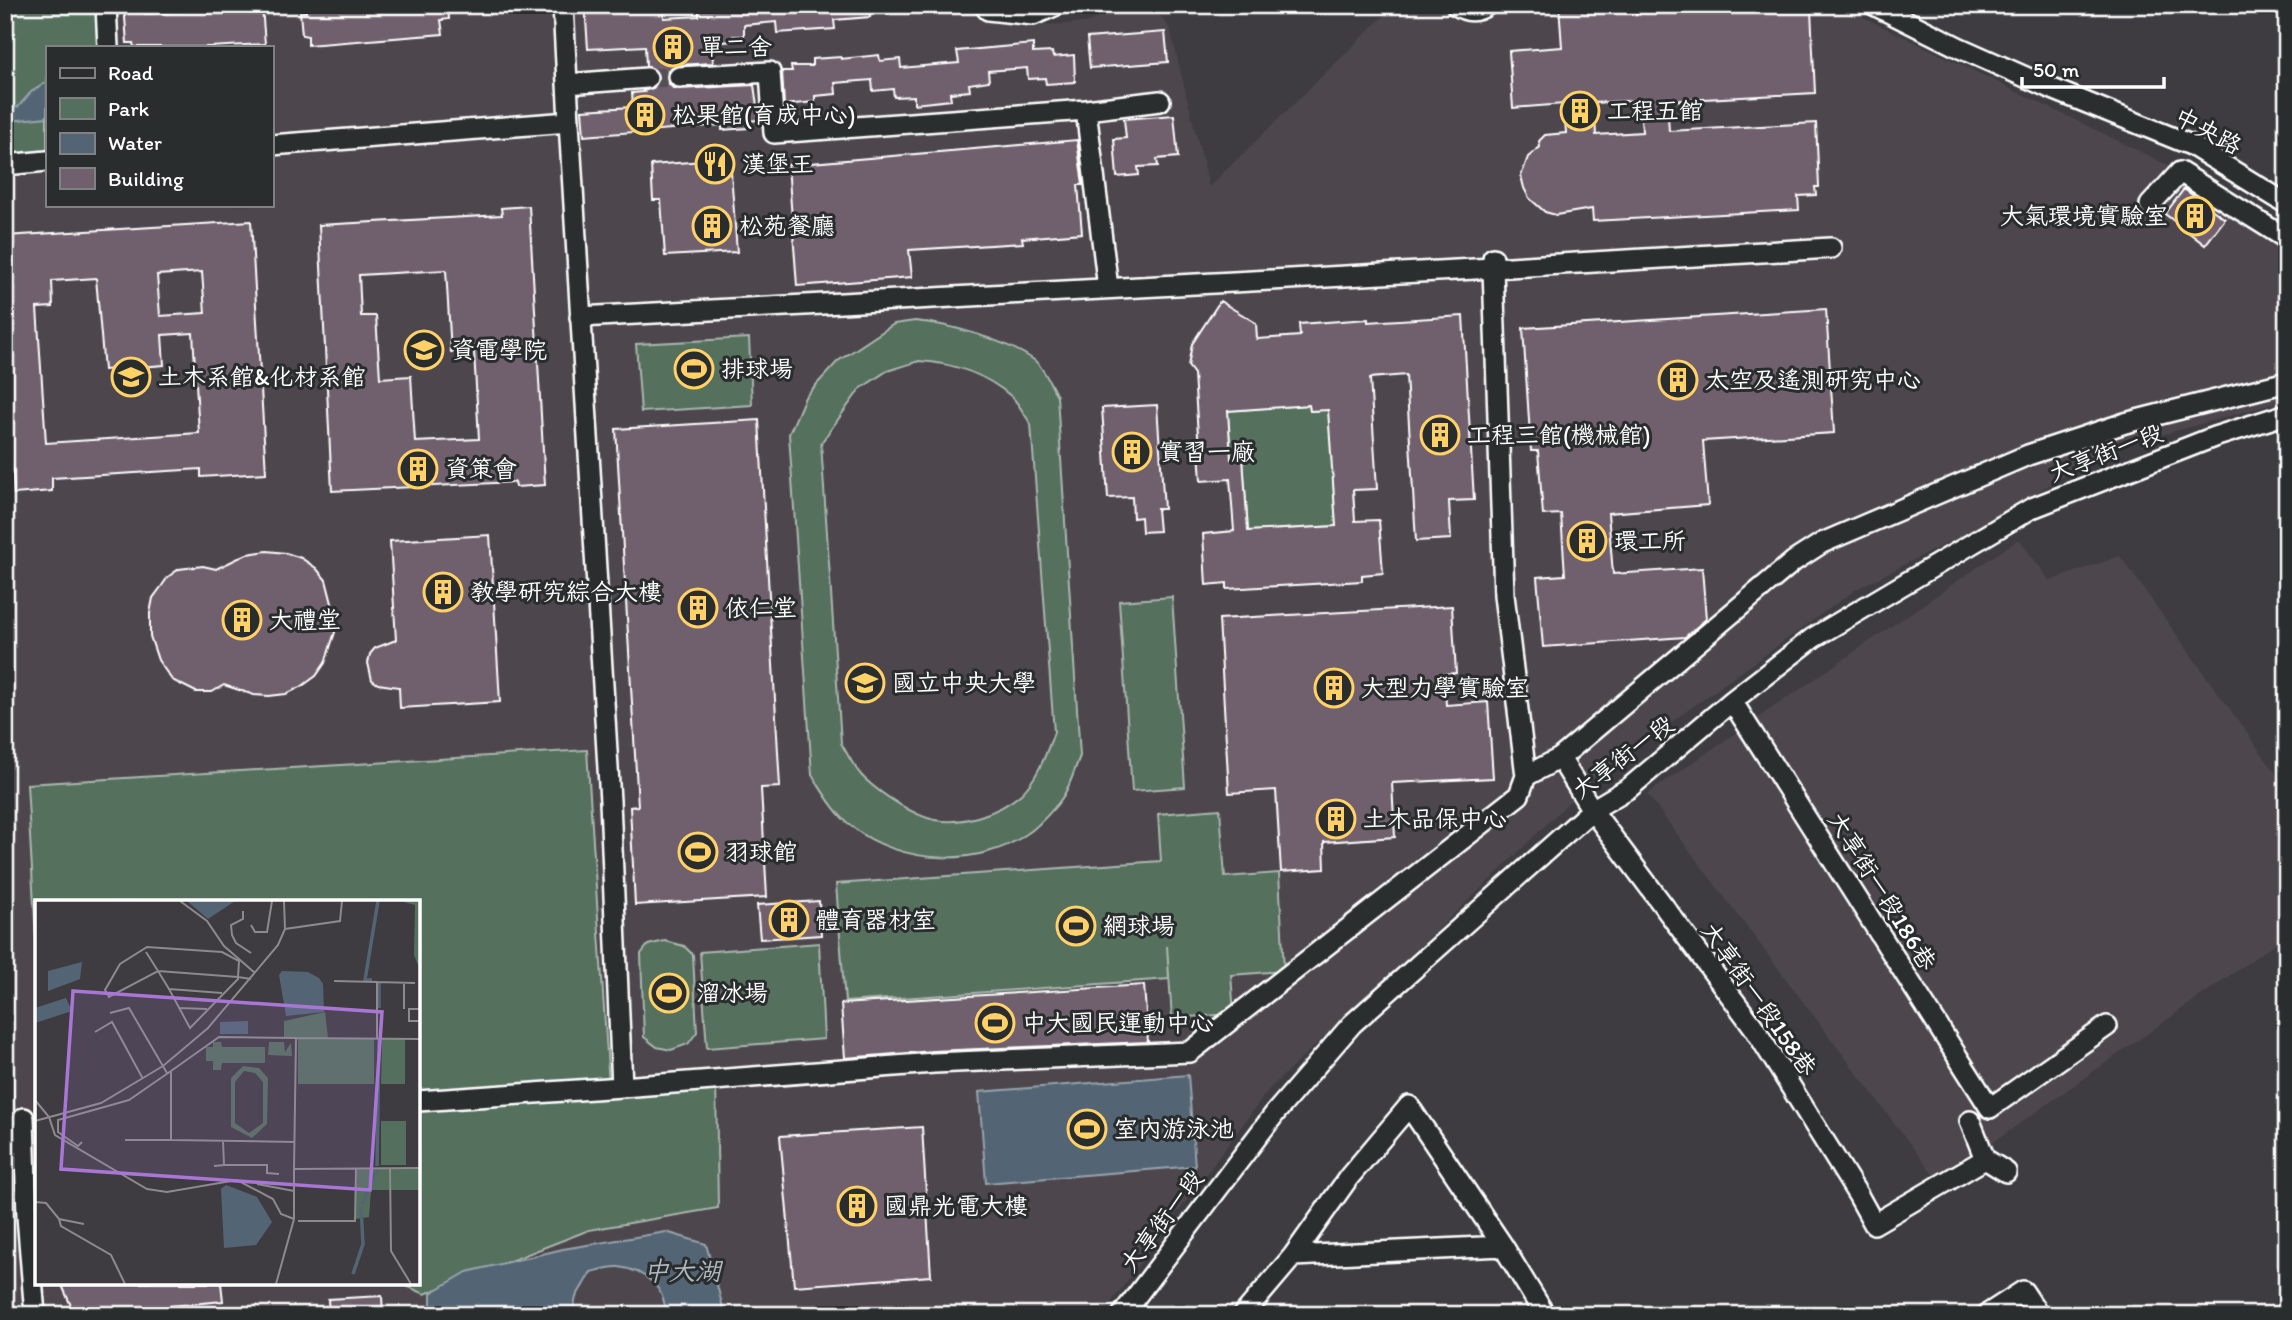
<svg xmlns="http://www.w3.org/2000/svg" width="2292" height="1320" font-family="Itim,'LXGW WenKai TC',sans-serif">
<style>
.built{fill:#4e474e;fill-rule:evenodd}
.green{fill:#546f5d;stroke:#aab7ae;stroke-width:2;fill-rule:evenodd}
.water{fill:#536575;stroke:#98a3ac;stroke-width:2}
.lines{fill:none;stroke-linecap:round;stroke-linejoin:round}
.stream{stroke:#98a3ac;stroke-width:6}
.building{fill:#70606d;stroke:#fff;stroke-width:2;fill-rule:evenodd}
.minor-tunnel{stroke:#525054;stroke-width:19;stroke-dasharray:19 10;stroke-linecap:butt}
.minor-casing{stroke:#fff;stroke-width:24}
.minor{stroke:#2a2d2e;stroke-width:19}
.labels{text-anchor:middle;stroke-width:6;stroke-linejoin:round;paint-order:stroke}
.poi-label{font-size:24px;fill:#fff;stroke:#2a2d2e;text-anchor:start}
.street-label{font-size:24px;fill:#fff;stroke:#2a2d2e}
.water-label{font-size:26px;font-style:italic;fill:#b2bac1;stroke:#2a2d2e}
.inset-river{fill:none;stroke:#536575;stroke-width:3.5}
.inset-road{fill:none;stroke:#8c8a8d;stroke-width:2}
.view{fill:#a976d5;fill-opacity:0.15;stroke:#a976d5;stroke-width:3.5}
.inset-edge{fill:none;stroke:#fff;stroke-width:3.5}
</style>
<rect width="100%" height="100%" fill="#3f3c41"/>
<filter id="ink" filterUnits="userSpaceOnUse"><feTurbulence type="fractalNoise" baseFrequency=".0143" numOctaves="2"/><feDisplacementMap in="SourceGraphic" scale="14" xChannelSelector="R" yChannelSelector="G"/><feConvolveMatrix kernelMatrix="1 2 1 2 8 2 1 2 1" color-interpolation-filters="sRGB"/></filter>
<g filter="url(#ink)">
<!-- built -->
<path class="built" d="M5 5H983L1021 26 1085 23 1131 5H1152L1170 29 1209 187 1395 5H1838L2287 223V400L2103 451 1998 517 1858 588 1592 779 1491 879 1269 1089 1102 1315H5ZM47 47H271V205H47ZM37 902H418V1283H37Z
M2019 539 2050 581 2120 556 2287 789V935L1938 1181 1647 794Z"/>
<!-- green -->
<path class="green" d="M5 5H107L108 47H47V160L5 163Z
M915 321C950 324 1005 340 1034 360 1044 367 1051 386 1057 396L1080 756C1075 768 1071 783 1064 795 1058 805 1040 824 1031 831 981 869 900 865 851 826 835 813 823 792 812 775L789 434 805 397 838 361 894 324ZM919 361C952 363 986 374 1012 397 1019 404 1025 416 1031 424L1054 732C1046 754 1038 778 1021 794 999 813 964 825 935 820 914 816 881 794 865 779 855 770 848 755 841 743L821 443 860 389 887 371Z
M749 338 752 405 641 412 636 344Z
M1227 399 1236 410 1309 405 1310 411H1319L1328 399 1336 526 1248 531 1243 458 1231 459Z
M1172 597 1185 787 1132 791 1119 601Z
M587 750 609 1085 418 1097V902H37V957L27 784Z
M1220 809 1225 877 1279 873 1284 971 1231 975 1234 1014 1172 1018 1167 946 1169 979 845 1002 836 884 1161 861 1158 814Z
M665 941 684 946 693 955 697 1032 688 1044 671 1050 657 1047 644 1037 641 954 648 945Z
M819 943 824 1039 707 1048 700 952Z
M716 1080 718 1208 589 1230 425 1294 399 1283H418V1101Z"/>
<!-- water -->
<path class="water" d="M47 82V117L10 121 5 118V108L18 107 31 92Z
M1188 1075 1195 1166 986 1183 979 1092Z
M666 1232 706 1244 725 1315H666C665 1287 646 1271 619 1267 611 1266 600 1270 591 1272L576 1297 572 1315H431V1293L467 1272 563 1249Z"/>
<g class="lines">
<!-- stream -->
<path class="stream" d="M5 15 11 5
M5 958 7 1020 13 1124"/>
</g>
<!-- building -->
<path class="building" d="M124 5H145V14L262 7 265 44 210 47H134L133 43H127Z
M305 5H448L449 19 441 20 443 34 308 45V36L302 35 300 12H306Z
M585 5 663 7 664 18 699 16V10L784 5H869L870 17 834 20 835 29 777 33 776 22 744 25V36H733V41L712 43 713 63 678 65 668 71 667 77 668 83 673 88 679 89 754 85 759 120 747 121 748 128 722 130V125L584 136 582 110 633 107 632 93 644 92 643 91 653 88 658 84 659 78 657 71 646 66 645 46 588 49Z
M1559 5H1635L1636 13 1772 5H1791L1792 11 1811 10 1815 93 1667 101 1669 131 1816 123 1819 187H1815L1816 195 1798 196 1799 210 1593 221 1592 209 1556 215 1545 212 1529 198 1524 188 1521 176 1528 157 1540 147 1539 141 1545 135 1566 133 1564 104 1513 108 1509 51 1562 47ZM1640 100 1642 132 1596 135 1594 103Z
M1165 32 1168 62 1090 68 1087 38Z
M1033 44V53L1052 52 1053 57 1074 55 1075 82 1046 84 1045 78 1028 79 1027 68 988 71 989 81 969 84 970 91 950 93 951 100 914 104V96L894 97 893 89 873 91 872 80 835 83 836 94 815 96V102L784 105 782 71H792L791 66H812V59L841 57V59L879 55 880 61 900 59 901 68 923 66 959 63 957 51Z
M1174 115 1178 157 1157 159 1158 166 1138 167 1139 175 1117 177 1114 139 1126 138 1124 119Z
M1077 140 1083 185H1078L1082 233 1022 238 1023 243 909 250 912 277 797 286 788 165Z
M730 159 737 252 665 256 661 200H653L651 165Z
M2184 189 2225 219 2205 245 2165 214Z
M529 206 545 485 516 487 515 482 332 491 319 225 502 215 501 208ZM446 270 451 352 474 351 479 439 415 442 411 376 380 378 376 316H361L359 275Z
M251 221 266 473 201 477V469L52 478V491L14 494 5 347V236ZM202 272 205 313 160 316 157 275ZM96 278 104 370 164 365 162 335 193 333 199 433 46 443 37 308 53 307 52 281Z
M1220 301 1256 323 1257 339 1300 336 1299 324 1368 319V322L1463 316 1474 500 1449 501 1451 539 1416 541 1406 375 1370 378 1377 489 1353 490 1355 521 1379 520 1383 573 1362 575V581L1227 589V583L1206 585 1203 534 1234 531 1230 479 1201 481 1194 374 1188 366 1192 344ZM1309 405 1310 411 1328 410 1336 526 1248 531 1243 458 1231 459 1228 411Z
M1826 309 1834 433 1703 441 1708 505 1608 513 1613 574 1702 568 1706 619 1685 637 1543 647 1537 577 1565 575 1561 514 1543 515 1538 451H1531L1523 328Z
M1157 405 1164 509H1157L1159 531 1142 532 1141 517 1133 518 1132 497 1108 498 1102 408Z
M759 420 780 787 761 788 767 897 635 905 630 807 638 806 616 429Z
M490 535 500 702 400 708 399 687 378 684 372 680 368 663 370 654 375 648 396 640 390 541Z
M267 551 286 553 301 558 316 568 326 580 335 615V632L325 663 316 676 301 687 286 694 269 696 254 695 224 685 212 692H196L172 680 158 660 150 636V613L153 598 161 587 168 577 179 569 203 566 216 569 247 554Z
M1452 606 1456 673 1444 674 1446 705 1488 702 1493 778 1392 783 1395 837 1324 842 1325 869 1281 872 1276 790 1229 793 1219 619Z
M819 901 821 935 760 939 757 905Z
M1144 985 1148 1042 933 1051 845 1058 841 1004Z
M922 1127 931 1276 794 1286 780 1136Z
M61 1283H221L223 1301 75 1315Z
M382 1296 383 1315H329L328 1299Z"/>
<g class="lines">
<!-- minor-tunnel -->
<path class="minor-tunnel" d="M647 78 679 77"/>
<defs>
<path id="minor" d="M106 5 108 47
M563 5 569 122
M984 5 988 10 1033 15 1057 5
M1456 5C1466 12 1476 13 1487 5
M1874 5 1960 48 2050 88 2191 145 2287 204
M679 77 770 72 774 133 1086 110
M567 84 647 78
M271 145 569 122 610 801 622 1087 418 1101
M5 165 47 161
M2150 205 2180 172 2287 239
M1493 258V268L1831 248
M1108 288 1086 110 1160 101
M580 317 1493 268 1504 595 1526 776 1519 795 1190 1052 934 1063 622 1087
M1732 701 1990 1108 2107 1026
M1560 758 1592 810 1753 1026 1858 1195 1874 1224 1985 1159 2006 1172
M1526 776 1560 758 1794 561 1822 543 2028 455 2125 423 2287 382
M24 1118 27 1216 35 1315
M1970 1121 1985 1159
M1293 1256 1503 1246
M1122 1315 1276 1112 1352 1024 1592 810 1629 788 1732 701 1813 638 2032 508 2214 437 2287 414
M1243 1315 1293 1256 1349 1177 1409 1106 1503 1246 1545 1315
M1986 1315 2023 1291 2039 1315"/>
</defs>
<!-- minor casing -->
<use href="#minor" class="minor-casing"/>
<!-- minor -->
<use href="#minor" class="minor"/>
</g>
</g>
<!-- icons -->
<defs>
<symbol id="building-ring" viewBox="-11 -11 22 22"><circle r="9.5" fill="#2a2d2e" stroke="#ffd166" stroke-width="1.5"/><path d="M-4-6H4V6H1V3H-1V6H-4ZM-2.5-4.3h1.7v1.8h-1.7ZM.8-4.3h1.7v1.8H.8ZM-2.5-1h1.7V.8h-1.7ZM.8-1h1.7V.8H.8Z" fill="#ffd166"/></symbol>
<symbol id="restaurant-ring" viewBox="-11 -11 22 22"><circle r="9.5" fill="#2a2d2e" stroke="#ffd166" stroke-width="1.5"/><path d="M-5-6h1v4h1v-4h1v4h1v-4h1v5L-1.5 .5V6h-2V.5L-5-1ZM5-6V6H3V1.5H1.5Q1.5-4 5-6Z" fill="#ffd166"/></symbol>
<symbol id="university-ring" viewBox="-11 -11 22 22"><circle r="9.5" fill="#2a2d2e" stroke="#ffd166" stroke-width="1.5"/><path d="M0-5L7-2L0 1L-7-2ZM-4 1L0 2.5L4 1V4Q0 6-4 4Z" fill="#ffd166"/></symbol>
<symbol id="stadium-ring" viewBox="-11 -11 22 22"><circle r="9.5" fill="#2a2d2e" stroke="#ffd166" stroke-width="1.5"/><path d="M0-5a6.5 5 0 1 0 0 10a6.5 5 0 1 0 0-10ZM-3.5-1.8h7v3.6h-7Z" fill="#ffd166"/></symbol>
</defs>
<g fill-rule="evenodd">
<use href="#building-ring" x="651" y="25" width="44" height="44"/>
<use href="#building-ring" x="1558" y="89" width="44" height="44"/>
<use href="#building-ring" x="623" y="93" width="44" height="44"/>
<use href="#restaurant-ring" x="693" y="142" width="44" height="44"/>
<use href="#building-ring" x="2173" y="194" width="44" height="44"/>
<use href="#building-ring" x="690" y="204" width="44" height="44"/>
<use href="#university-ring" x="402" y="328" width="44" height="44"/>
<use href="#stadium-ring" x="672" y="347" width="44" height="44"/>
<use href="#university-ring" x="109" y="355" width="44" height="44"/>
<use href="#building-ring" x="1656" y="358" width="44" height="44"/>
<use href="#building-ring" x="1418" y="413" width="44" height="44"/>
<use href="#building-ring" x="1110" y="430" width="44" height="44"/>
<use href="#building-ring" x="396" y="447" width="44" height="44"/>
<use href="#building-ring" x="1565" y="519" width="44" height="44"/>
<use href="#building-ring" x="421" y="570" width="44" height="44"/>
<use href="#building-ring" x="676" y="586" width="44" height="44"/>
<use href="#building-ring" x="220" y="598" width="44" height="44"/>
<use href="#university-ring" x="843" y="661" width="44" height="44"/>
<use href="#building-ring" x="1312" y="666" width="44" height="44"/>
<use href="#building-ring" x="1314" y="797" width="44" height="44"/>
<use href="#stadium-ring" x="676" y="830" width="44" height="44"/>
<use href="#building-ring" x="767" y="898" width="44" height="44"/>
<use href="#stadium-ring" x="1054" y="904" width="44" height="44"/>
<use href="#stadium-ring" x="647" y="971" width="44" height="44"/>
<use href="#stadium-ring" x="973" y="1001" width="44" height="44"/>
<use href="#stadium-ring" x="1065" y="1107" width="44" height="44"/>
<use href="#building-ring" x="835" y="1184" width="44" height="44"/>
</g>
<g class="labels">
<!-- poi labels -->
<g class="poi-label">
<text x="700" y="55">單二舍</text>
<text x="1607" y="119">工程五館</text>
<text x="672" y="123">松果館(育成中心)</text>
<text x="742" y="172">漢堡王</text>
<text x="2168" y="224" text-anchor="end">大氣環境實驗室</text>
<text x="739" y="234">松苑餐廳</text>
<text x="451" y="358">資電學院</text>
<text x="721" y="377">排球場</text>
<text x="158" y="385">土木系館&amp;化材系館</text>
<text x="1705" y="388">太空及遙測研究中心</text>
<text x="1467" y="443">工程三館(機械館)</text>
<text x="1159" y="460">實習一廠</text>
<text x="445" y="477">資策會</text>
<text x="1614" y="549">環工所</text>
<text x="470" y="600">教學研究綜合大樓</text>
<text x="725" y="616">依仁堂</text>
<text x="269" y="628">大禮堂</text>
<text x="892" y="691">國立中央大學</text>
<text x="1361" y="696">大型力學實驗室</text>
<text x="1363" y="827">土木品保中心</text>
<text x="725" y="860">羽球館</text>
<text x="816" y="928">體育器材室</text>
<text x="1103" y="934">網球場</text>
<text x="696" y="1001">溜冰場</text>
<text x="1022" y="1031">中大國民運動中心</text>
<text x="1114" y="1137">室內游泳池</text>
<text x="884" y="1214">國鼎光電大樓</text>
</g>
<!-- street labels -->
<g class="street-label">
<text transform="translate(2208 131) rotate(28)" y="8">中央路</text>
<text transform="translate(2106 453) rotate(-21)" y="8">大享街一段</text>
<text transform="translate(1623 757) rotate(-37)" y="8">大享街一段</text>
<text transform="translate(1882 891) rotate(58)" y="8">大享街一段186巷</text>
<text transform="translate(1759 999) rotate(55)" y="8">大享街一段158巷</text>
<text transform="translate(1162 1221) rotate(-53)" y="8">大享街一段</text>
</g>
<!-- water labels -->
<g class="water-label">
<text x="682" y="1280">中大湖</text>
</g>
</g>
<!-- overview -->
<g transform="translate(35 900)">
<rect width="385" height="385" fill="#3f3c41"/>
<path d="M365 1H385V70L379 55 380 5ZM290 112 293 138 339 139V184H263V138H249V121ZM347 138 370 139V184H346ZM178 142H186L187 147H230V163H187L186 170H178V161H171V147H178ZM234 142H249L250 152 256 143 257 156 233 155ZM208 166 224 168 233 178 232 224 217 238 196 227V178ZM209 171 220 173 228 182V223L214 233 200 223V182ZM346 221H371V265H346ZM321 268H385V290H336L334 317 320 319Z" fill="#546f5d" fill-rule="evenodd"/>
<path d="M152 1H200L173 19ZM47 62 45 79 13 91V71ZM247 71 273 72 284 78 288 84 289 112 251 116 244 75ZM31 98 37 111 0 123V108ZM213 121V134H185V122ZM191 285 222 297 237 322 221 345 189 348 186 289Z" fill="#536575"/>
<path class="inset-river" d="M337 80H330L343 1M344 108V83M342 266 344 139M327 304 342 270M318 374 328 344 326 307"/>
<path class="inset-road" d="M145 1 172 21 189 46 220 73M249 1 250 29M208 11V19L196 25 197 35 201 43 216 53M216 25 220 32H232L237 1M111 52 123 71 134 89 155 128 203 79V77L204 61 187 52 112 47 85 64 70 90 74 97 123 71 203 77 216 79M299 81 342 82V139M342 82 380 83M134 89 187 93M144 108 172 109M369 109V83M385 109H374V121H385M75 113 94 108 132 173M60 132 77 122 108 179M385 139 261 138 259 269 385 268M0 200 14 217 20 235 112 289 132 292 202 280 238 299 246 314 259 319M0 221 66 203 128 166 173 128 243 45 250 29 305 21 307 1M90 240H136M47 242 43 246 23 232V220L94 200 136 171M260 242 136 240V171L184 137 261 138M189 265H232V273L244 274M179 266 189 265 188 241M355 268 356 351 376 384M222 284 259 291M0 302 11 303 24 319 49 324M24 319 26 326 76 355 90 384M263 321H320L321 268M241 384 259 319V269"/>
<path class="view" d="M38 91 347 112 335 290 26 269Z"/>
<rect width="385" height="385" class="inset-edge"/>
</g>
<!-- margin -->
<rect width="2292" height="1320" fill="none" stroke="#2a2d2e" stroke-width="28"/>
<rect x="14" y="14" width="2264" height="1292" fill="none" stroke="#fff" stroke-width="2.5" filter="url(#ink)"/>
<!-- legend -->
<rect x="46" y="46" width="228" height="161" fill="#2a2d2e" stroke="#7f8182" stroke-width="2"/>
<rect x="60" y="68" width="35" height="10" fill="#2a2d2e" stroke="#7f8182" stroke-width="2"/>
<text x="108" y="80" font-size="21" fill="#ffffff">Road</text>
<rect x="60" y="98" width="35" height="21" fill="#546f5d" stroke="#7f8182" stroke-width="2"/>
<text x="108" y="116" font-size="21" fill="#ffffff">Park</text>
<rect x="60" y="133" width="35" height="21" fill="#536575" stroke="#7f8182" stroke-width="2"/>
<text x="108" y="150" font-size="21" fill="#ffffff">Water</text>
<rect x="60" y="168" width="35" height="21" fill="#70606d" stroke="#7f8182" stroke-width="2"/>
<text x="108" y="186" font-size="21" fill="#ffffff">Building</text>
<!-- scale -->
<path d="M2022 77v10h142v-10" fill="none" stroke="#ffffff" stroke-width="3.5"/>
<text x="2033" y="77" font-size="21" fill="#ffffff" stroke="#2a2d2e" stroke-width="5" paint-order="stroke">50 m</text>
</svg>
